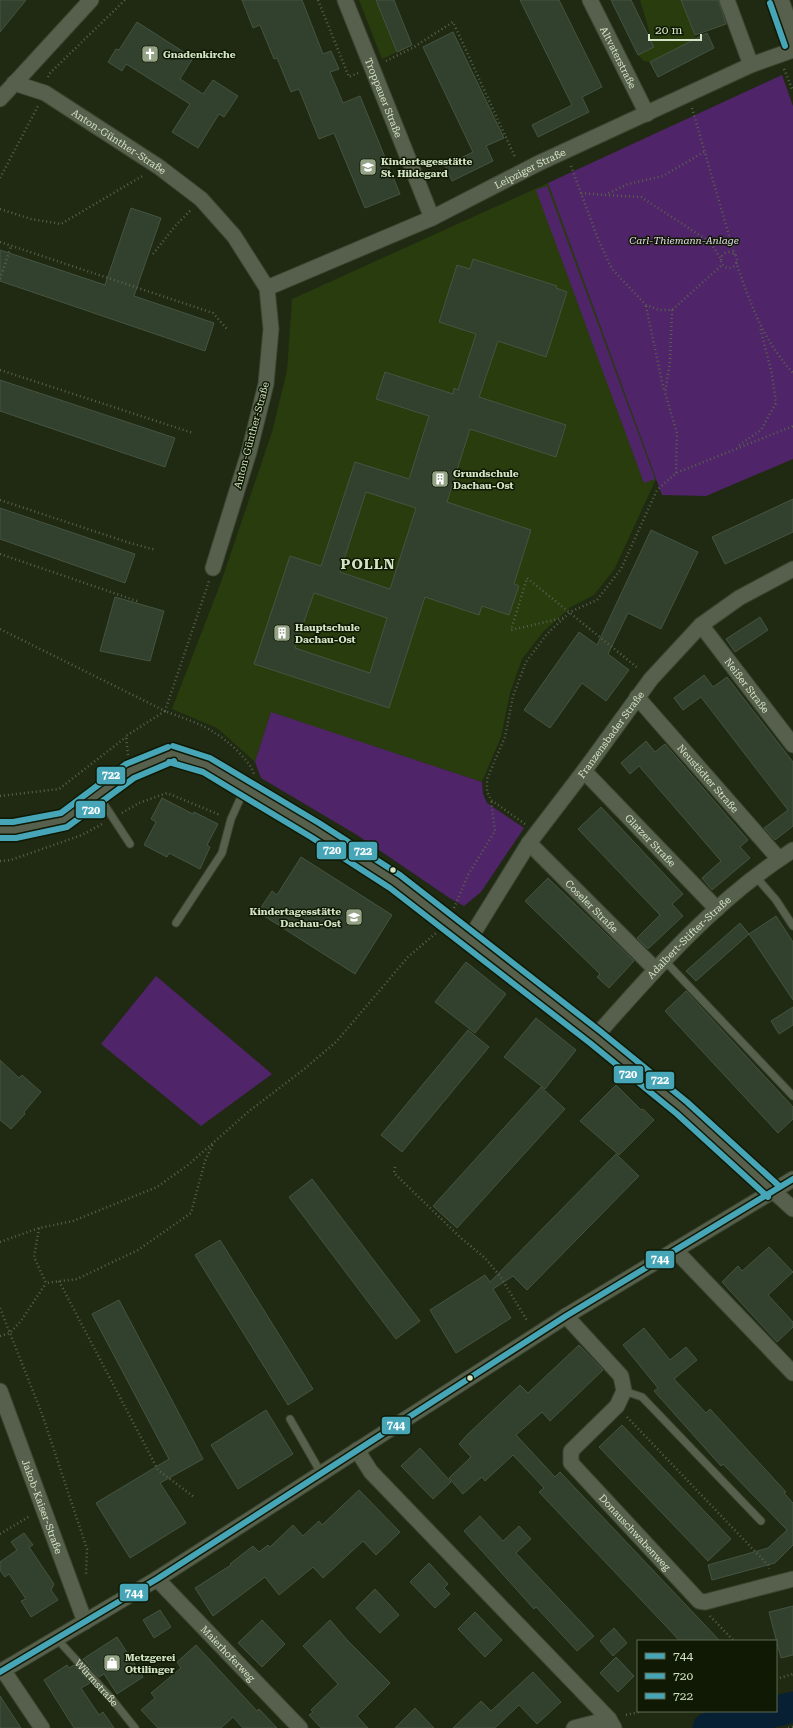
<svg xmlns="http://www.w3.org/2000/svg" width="793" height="1728" font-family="'Roboto Serif',serif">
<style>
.built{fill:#283c0e}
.green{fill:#502468}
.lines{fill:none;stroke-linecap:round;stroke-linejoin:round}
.river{stroke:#072034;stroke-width:31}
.building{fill:#32412e;stroke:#455441;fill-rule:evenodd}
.lane-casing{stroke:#3c4531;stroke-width:9}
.street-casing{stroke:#3c4531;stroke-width:17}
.secondary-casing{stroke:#3c4531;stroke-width:23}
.path{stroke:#58614e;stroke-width:2.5;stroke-dasharray:1 3;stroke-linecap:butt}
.lane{stroke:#57604c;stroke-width:7}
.street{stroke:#57604c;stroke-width:15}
.secondary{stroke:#57604c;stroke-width:21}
.bus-1-casing{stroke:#0f1903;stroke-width:9}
.bus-2-casing{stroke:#0f1903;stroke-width:9}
.bus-3-casing{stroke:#0f1903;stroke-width:9}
.bus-1{stroke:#46a6b8;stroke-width:6}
.bus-2{stroke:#46a6b8;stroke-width:6}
.bus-3{stroke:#46a6b8;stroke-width:6}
.bus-dot{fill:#d3e3c5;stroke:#0f1903;stroke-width:1.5}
.labels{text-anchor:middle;stroke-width:3;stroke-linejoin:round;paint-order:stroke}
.poi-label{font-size:10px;font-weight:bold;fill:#d3e3c5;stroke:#0f1903;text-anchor:start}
.street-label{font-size:10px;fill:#d3e3c5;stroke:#0f1903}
.park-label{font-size:10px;font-style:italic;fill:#e8dbf2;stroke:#0f1903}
.district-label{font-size:14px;font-weight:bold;letter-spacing:1px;fill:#d3e3c5;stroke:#0f1903}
.line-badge{stroke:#0f1903;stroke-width:1.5}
.badge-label{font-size:11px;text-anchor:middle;font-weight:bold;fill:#fff}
</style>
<rect width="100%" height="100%" fill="#202a12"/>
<!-- built -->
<path class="built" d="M359 0H376L397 52 382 59Z
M640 0H681L696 39 650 62 644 61 638 55 654 47Z
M548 183 656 479 615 568 594 595 571 607 544 631 522 659 510 693 501 737 482 782 271 713 255 762 217 728 172 709 221 582 272 432 287 371 292 299Z"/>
<!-- green -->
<path class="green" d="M782 75 793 106V459L706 496 662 495 548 183Z
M547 186 655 479 644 483 536 190Z
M271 712 482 782 483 794 487 803 524 828 481 892 464 906 451 899 357 835 261 778 255 762Z
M156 976 272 1074 201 1126 101 1044Z"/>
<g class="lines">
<!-- river -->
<path class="river" d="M708 1728 793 1707"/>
</g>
<!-- building -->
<path class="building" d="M0 0H26L0 32Z
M242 0H302L323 54 331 51 339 69 330 72 343 103 360 96 400 194 365 208 334 133 319 139 299 89 291 92 277 58 274 59 260 25 253 28Z
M376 0H394L412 45 397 52Z
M520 0H559L602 87 582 97 589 112 538 137 532 125 572 105Z
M611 0H631L654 47 638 55Z
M681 0H718L726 24 695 35Z
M137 22 193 58 180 79 203 94 213 80 238 96 224 117 219 114 198 148 172 132 190 104 126 64 122 71 108 62 116 49 119 50Z
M453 32 504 138 486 146 493 161 452 181 445 166 473 152 423 47Z
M707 33 714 48 658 77 650 62Z
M131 208 161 218 134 296 214 323 205 351 0 281V250L105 285Z
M473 259 557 286 556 288 567 292 546 357 498 341 479 397 566 425 556 457 470 429 447 502 531 530 514 584 519 586 509 615 482 606 479 615 425 597 389 708 254 664 290 556 321 566 355 462 409 479 429 416 376 399 385 372 453 394 454 388 458 390 476 334 439 322 457 265 470 269ZM366 492 416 508 390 589 340 572ZM314 593 387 618 370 673 295 648Z
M0 380 175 438 165 467 0 411Z
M793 499V532L725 564 712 537Z
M0 508 135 554 125 583 0 539Z
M651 530 698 552 661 629 628 613 608 654 629 670 606 701 582 683 550 728 524 710 579 632 597 645Z
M115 597 164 611 150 661 100 651Z
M760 617 768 630 735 652 726 639Z
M704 675 713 687 727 677 793 762V826L775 840 764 828 788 810 701 697 683 710 674 698Z
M646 741 655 752 665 744 748 840 740 847 750 858 712 890 702 878 721 861 639 766 630 774 621 763Z
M162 798 193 814 194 812 218 824 207 845 210 847 200 869 169 853 167 857 144 845 156 822 151 819Z
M601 807 683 894 672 904 683 916 649 948H647L637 938 660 915 578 829Z
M301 857 392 915 355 974 258 912 272 891 277 895Z
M548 878 634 961 609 988 597 977 600 974 525 901Z
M776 916 793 942V1000L749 934Z
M740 923 749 934 696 981 686 971Z
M466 962 506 994 475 1033 435 1002Z
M686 991 793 1107V1119L778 1133 665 1011Z
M793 1007V1025L779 1034 771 1021Z
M536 1018 576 1050 545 1089 504 1057Z
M468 1030 489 1047 402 1152 381 1135Z
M0 1060 19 1078 22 1075 41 1092 24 1112 25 1114 11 1129 0 1120Z
M616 1085 641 1110 643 1109 654 1120 619 1155 580 1121Z
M541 1087 565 1109 457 1228 433 1206Z
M616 1154 639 1176 527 1290 513 1276 493 1289 511 1318 456 1353 430 1310 485 1275 490 1282Z
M312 1179 420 1321 396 1339 289 1197Z
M220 1240 313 1389 288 1405 195 1255Z
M769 1247 793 1272 768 1295 793 1322V1327L777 1342 722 1282 738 1266 742 1271Z
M119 1300 203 1459 160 1483 186 1523 130 1558 96 1503 169 1459 92 1314Z
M644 1328 670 1360 686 1347 697 1360 674 1379 706 1413 710 1409 786 1492 784 1493 793 1503V1545L775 1563 712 1580 708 1565 768 1548 787 1530 723 1464 721 1466 654 1391 658 1388 623 1345Z
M579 1345 603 1370 550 1421 542 1412 516 1435 555 1477 560 1472 720 1641H680L539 1492 544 1488 513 1455 485 1481 482 1477 463 1494 449 1478 471 1457 459 1444 468 1434 520 1385 528 1393Z
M266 1410 293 1454 238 1489 211 1445Z
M622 1425 731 1539 708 1561 599 1447Z
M420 1448 451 1482 433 1499 401 1466Z
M359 1490 400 1532 376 1555 363 1541 323 1578 313 1567 279 1595 265 1577 213 1616 195 1588 231 1565 230 1564 253 1546 259 1552 268 1545 270 1547 293 1525 303 1536 319 1521 322 1525Z
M480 1516 503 1541 519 1526 531 1539 516 1553 594 1636 577 1651 536 1607 534 1609 464 1531Z
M24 1533 33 1545 29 1547 54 1584 51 1590 58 1600 31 1617 21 1601 26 1599 9 1574 5 1577 0 1570V1562L17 1550 11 1542Z
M429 1563 448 1584 444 1588 450 1594 435 1608 410 1582Z
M375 1589 399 1615 380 1633 356 1608Z
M793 1606V1655L781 1658 769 1612Z
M160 1610 171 1627 154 1638 143 1620Z
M475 1612 502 1640 485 1657 458 1629Z
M262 1620 285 1644 262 1667 238 1643Z
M330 1620 348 1641 390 1683 357 1716 368 1728H321L309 1715 313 1712 311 1710 338 1684 303 1646Z
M614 1628 627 1643 613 1656 600 1641Z
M117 1637 143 1677 117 1694 104 1674 99 1677 83 1659Z
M196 1645 257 1711 259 1709 277 1728H243L233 1717 221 1728H158L141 1710 155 1698 151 1693 181 1668 177 1662Z
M616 1657 634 1676 618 1692 600 1673Z
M67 1665 69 1668 74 1665 90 1683 81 1688 99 1715 103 1712 114 1728H74L44 1680Z
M533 1672 561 1702 537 1724 519 1705 495 1728H453L481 1701 491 1711Z
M0 1696 21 1728H0Z
M415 1708 434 1728H395Z"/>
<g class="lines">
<defs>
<g id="lane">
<path d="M98 795 130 844"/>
<path d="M756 877 776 900 793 926"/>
<path d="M176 923 222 853 231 819 245 788"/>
<path d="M664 960 793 1096"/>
<path d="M624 1391 642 1397 761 1521"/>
<path d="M290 1419 321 1473"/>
<path id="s1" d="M57 1639 111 1698 135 1728"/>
</g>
<g id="street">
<path id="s2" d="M345 0 432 218"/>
<path id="s3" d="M590 0 647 114"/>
<path d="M727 0 751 65"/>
<path id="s4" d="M14 83 45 93 159 167 201 199 234 236 267 288 271 329 266 384 249 452 213 568"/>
<path d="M0 99 91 0"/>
<path id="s5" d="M267 288 432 218 539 163 751 65 793 50"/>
<path id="s6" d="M701 625 793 745"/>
<path id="s7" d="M637 697 779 859"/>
<path id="s8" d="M584 771 717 909"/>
<path d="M0 830H14L64 820 130 771 171 754 206 765 315 830 395 881 595 1037 682 1108 793 1209"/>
<path id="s9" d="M529 843 655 969"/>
<path id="s10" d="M469 940 529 843 584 771 651 679 701 625 739 598 793 569"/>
<path id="s11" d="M595 1037C655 969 716 899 793 850"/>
<path d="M675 1250 793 1373"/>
<path id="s12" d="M566 1316 621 1376 624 1391 617 1406 571 1451V1463L699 1601 705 1602 793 1579"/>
<path id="s13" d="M0 1391 85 1622"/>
<path d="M357 1450 371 1472 609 1719 614 1728"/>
<path id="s14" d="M157 1579 300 1728"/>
<path d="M3 1670 42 1728"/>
<path d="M0 1672 157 1579 566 1316 793 1179"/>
<path d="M574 1728 609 1719"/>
</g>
<path id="secondary" d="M778 0 793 43"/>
</defs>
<!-- lane casing -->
<use href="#lane" class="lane-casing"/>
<!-- street casing -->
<use href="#street" class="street-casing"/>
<!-- secondary casing -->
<use href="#secondary" class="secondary-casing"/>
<!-- path -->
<path class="path" d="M318 0 349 77 358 73
M386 61 414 47 453 22 515 157
M784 69 793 91
M48 77 49 74 125 0
M692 108 735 256
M571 166 598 239 612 269 646 305 659 310H672L722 265
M0 178 38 106
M581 193 605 195 628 184 663 176 704 152
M605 195 641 197 710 242 721 259
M0 209 31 219 61 224 144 175
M0 242 213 313 227 329
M721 260a8 8 0 1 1 16 0a8 8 0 1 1-16 0Z
M153 254 176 225 191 210
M736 262C750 303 763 340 793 373
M0 279 11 246
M646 306 664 391
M672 310 670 361 665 393 677 433 676 473
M0 370 193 433
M739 445 761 430 776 403 772 374 760 327
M0 500 130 543 156 550
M0 554 140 602
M563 618 511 630 527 578 639 669
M0 629 165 711 209 581
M128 755 126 736 165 711C180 717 202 724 215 733 227 740 252 762 254 775
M0 796 59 789 126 737
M122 813 139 803 167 793 220 815
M525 824 491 800 487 791V779L505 737 513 696 526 662 547 634 570 612 597 600 621 569 657 490 676 473 793 426
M0 861 11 860 82 835 104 823
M454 908 468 875 495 831 491 800
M395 1167 394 1173 461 1238 485 1258 500 1276 528 1322
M39 1228 34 1257 46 1283 77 1279 138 1250 191 1213 205 1161 213 1144
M0 1242 39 1228 73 1221 157 1187 188 1165 248 1112 303 1070 336 1042 408 957 436 933
M59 1281 158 1470 194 1497
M0 1308 42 1414 87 1549 86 1574
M0 1336 10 1333 21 1321 46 1283
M627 1417 768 1565 769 1569
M0 1534 30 1516
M710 1616 734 1641
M776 1679 793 1674
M626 1715 643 1711
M788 1728 793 1727"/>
<!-- lane -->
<use href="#lane" class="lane"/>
<!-- street -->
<use href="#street" class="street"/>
<!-- secondary -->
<use href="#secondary" class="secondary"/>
<defs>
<path id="bus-1" d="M0 1672 157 1579 566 1316 793 1179"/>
<path id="bus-2" d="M770 3 785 46
M169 762 203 772 311 837 390 888 590 1043 677 1114 768 1197
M0 838H16L67 827 134 778 174 761"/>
<path id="bus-3" d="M173 746 210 758 319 823 400 875 600 1031 687 1102 778 1185
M0 822H13L61 813 126 764 168 747"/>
</defs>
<!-- bus-1 casing -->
<use href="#bus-1" class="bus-1-casing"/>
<!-- bus-2 casing -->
<use href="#bus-2" class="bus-2-casing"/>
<!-- bus-3 casing -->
<use href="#bus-3" class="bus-3-casing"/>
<!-- bus-1 -->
<use href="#bus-1" class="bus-1"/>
<!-- bus-2 -->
<use href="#bus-2" class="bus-2"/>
<!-- bus-3 -->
<use href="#bus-3" class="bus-3"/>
</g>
<!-- icons -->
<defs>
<symbol id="church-square" viewBox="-11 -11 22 22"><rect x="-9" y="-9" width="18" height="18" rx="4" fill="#94a286" stroke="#0f1903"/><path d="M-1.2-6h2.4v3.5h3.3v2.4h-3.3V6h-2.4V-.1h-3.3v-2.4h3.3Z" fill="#fff"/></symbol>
<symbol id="school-square" viewBox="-11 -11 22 22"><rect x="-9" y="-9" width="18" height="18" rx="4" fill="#94a286" stroke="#0f1903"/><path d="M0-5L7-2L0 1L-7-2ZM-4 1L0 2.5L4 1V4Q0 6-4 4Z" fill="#fff"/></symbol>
<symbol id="building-square" viewBox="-11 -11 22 22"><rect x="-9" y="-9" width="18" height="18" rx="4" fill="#94a286" stroke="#0f1903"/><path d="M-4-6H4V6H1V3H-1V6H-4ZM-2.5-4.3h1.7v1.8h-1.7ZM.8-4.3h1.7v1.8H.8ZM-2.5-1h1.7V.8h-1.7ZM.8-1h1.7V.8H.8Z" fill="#fff"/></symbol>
<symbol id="shop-square" viewBox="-11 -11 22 22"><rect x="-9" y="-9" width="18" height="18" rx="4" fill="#94a286" stroke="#0f1903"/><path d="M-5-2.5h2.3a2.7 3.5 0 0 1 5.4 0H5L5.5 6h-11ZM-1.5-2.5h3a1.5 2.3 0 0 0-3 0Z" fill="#fff"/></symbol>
</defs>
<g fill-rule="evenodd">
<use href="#church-square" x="140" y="44" width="20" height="20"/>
<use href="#school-square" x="358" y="157" width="20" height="20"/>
<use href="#building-square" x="430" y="469" width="20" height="20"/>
<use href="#building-square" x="272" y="623" width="20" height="20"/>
<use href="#school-square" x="344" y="907" width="20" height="20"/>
<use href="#shop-square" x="102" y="1653" width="20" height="20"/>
</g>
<!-- markers -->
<g class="bus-dot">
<circle cx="393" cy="870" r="3.5"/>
<circle cx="470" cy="1378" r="3.5"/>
</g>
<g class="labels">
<!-- poi labels -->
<g class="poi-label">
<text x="163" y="58">Gnadenkirche</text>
<text x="381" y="165">Kindertagesstätte<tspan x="381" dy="12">St. Hildegard</tspan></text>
<text x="453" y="477">Grundschule<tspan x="453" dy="12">Dachau-Ost</tspan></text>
<text x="295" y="631">Hauptschule<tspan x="295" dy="12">Dachau-Ost</tspan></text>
<text x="341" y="915" text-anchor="end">Kindertagesstätte<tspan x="341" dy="12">Dachau-Ost</tspan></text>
<text x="125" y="1661">Metzgerei<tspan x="125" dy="12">Ottilinger</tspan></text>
</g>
<!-- street labels -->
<g class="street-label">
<text dy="4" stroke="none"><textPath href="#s3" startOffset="64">Altvaterstraße</textPath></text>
<text dy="4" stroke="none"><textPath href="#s2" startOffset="105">Troppauer Straße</textPath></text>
<text dy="4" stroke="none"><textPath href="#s4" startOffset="121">Anton-Günther-Straße</textPath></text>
<text dy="4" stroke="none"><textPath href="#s5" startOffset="289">Leipziger Straße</textPath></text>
<text transform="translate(251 435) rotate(-75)" y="4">Anton-Günther-Straße</text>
<text dy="4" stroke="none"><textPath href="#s6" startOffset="76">Neißer Straße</textPath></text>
<text dy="4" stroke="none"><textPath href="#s10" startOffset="250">Franzensbader Straße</textPath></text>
<text dy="4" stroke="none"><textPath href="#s7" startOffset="108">Neustädter Straße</textPath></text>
<text dy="4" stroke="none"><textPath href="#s8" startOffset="96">Glatzer Straße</textPath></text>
<text dy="4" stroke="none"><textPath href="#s9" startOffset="89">Coseler Straße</textPath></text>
<text dy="4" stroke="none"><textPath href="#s11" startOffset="137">Adalbert-Stifter-Straße</textPath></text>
<text dy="4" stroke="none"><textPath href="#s13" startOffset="123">Jakob-Kaiser-Straße</textPath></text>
<text dy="4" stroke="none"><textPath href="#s12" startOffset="284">Donauschwabenweg</textPath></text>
<text dy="4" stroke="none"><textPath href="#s14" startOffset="103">Maierhoferweg</textPath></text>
<text dy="4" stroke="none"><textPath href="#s1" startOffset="59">Würmstraße</textPath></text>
</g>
<!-- park labels -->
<g class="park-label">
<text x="684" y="244">Carl-Thiemann-Anlage</text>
</g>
<!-- district labels -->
<g class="district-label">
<text x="368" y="569">POLLN</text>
</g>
</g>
<g class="line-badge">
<rect x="96" y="766" width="30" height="19" rx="4" fill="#46a6b8"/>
<rect x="75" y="800" width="31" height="19" rx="4" fill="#46a6b8"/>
<rect x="316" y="841" width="31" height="19" rx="4" fill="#46a6b8"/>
<rect x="348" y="841" width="30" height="20" rx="4" fill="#46a6b8"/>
<rect x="613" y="1065" width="31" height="19" rx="4" fill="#46a6b8"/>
<rect x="645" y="1071" width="30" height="19" rx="4" fill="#46a6b8"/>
<rect x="645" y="1250" width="30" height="19" rx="4" fill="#46a6b8"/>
<rect x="381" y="1416" width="30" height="19" rx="4" fill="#46a6b8"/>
<rect x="119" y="1583" width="30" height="19" rx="4" fill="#46a6b8"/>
</g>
<g class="badge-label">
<text x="111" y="779">722</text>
<text x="91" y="814">720</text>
<text x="332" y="854">720</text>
<text x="363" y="855">722</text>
<text x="628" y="1078">720</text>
<text x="660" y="1084">722</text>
<text x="660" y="1263">744</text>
<text x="396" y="1429">744</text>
<text x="134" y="1597">744</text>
</g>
<!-- legend -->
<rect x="637" y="1640" width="140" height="72" fill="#0f1903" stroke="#5d6a51"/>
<rect x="645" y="1653" width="20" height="6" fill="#46a6b8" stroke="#5d6a51"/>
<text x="673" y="1660" font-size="12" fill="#d3e3c5">744</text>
<rect x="645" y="1673" width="20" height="6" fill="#46a6b8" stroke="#5d6a51"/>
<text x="673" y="1680" font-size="12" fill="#d3e3c5">720</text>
<rect x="645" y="1693" width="20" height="6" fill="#46a6b8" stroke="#5d6a51"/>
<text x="673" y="1700" font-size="12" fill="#d3e3c5">722</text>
<!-- scale -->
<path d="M649 34v6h52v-6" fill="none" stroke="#d3e3c5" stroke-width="2"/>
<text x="655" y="34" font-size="12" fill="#d3e3c5" stroke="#0f1903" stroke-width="3" paint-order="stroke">20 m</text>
</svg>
